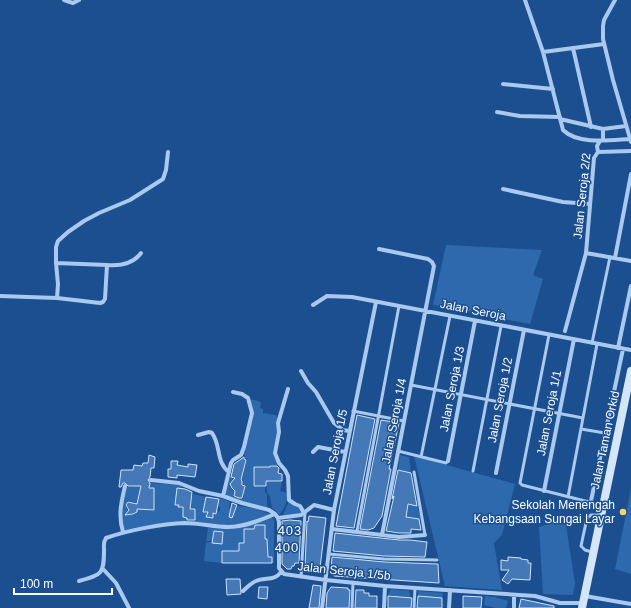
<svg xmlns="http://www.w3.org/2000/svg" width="631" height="608" font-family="Helvetica,sans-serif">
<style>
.green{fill:#2e69ad;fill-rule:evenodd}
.building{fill:#4478b7;stroke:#cfe3fa}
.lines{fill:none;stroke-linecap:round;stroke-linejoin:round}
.service{stroke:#a9c9ee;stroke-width:3}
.minor{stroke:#a9c9ee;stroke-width:4}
.secondary{stroke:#d6e6fa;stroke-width:8}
.poi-dot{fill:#ffd166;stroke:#1b4f8f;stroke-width:1.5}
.labels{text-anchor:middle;stroke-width:3;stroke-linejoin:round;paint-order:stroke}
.street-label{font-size:12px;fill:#fff;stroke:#1b4f8f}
.poi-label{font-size:12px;fill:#fff;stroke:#1b4f8f;text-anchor:end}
.neighbourhood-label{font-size:13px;letter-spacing:1px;fill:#fff;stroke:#1b4f8f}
</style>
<rect width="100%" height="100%" fill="#1b4f8f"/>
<!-- green -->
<path class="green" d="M446 245 542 250 533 275 543 279 530 324 433 305Z
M250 399 261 402 260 408 263 409V413L275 415 277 417 278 430 274 455 279 465H270V481L282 482 280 491 287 493C288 502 284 509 279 515L276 511 272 508 270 497 267 492 266 467 254 466 253 486 265 487V492L267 494V509L245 503 226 496 225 491 229 476 233 478 229 486 234 491 233 497 243 499 245 485 243 484V480H242L247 459 245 458V455L243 454 252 406Z
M400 455 409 457 411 473 398 470Z
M414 456 515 484 502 535 494 543 502 590 445 586Z
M133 482 182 485 181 489H177L175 505H178L179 507 185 508 186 501H191L193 494 206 497 203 512 207 513 206 517 213 518 214 514H217V511H220V507H218L220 498 230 502 229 508 235 511 238 506 253 508 270 514 261 519 233 526 192 523 124 532 120 512 126 486 133 487ZM141 486 154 488V511L139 509 137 505V513L132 515H125L128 510 125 505 128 501 137 503ZM183 508 195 509V521H187V518L183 517Z
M631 489V574L615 569Z
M289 501 298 507 301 512 300 513 283 515Z
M408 504 417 506 421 519 406 517Z
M271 517 274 520V563H272V557H264L267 549V539H262L265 533 264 525 254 526V529H244L246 543H239V549L247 553 222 552V563L204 561 206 542 222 543 223 532 214 531 213 541H206L208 528 234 529Z
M565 519 575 583 573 595 543 594 539 527Z
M391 589 409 591 411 598 388 595Z
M418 591 443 593 442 598 418 596Z
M485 596 495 597 508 601 506 608H495L484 605Z"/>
<!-- building -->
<path class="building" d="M357 415 375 419 354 528 336 526Z
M381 420 399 423 389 469H391L382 516 374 528 368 530 360 529Z
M149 455 155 457 154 468H151L150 477 148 480 150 483 149 488H154V510L137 509V512L133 514 125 515 129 510 126 505 128 502 137 504 141 486H128L125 483H123L121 487H119L121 470H133L134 465 142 466 143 463H148Z
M244 457V459L246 460 241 480 242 481V485L245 486 242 498H239L234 496 235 491 232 488 230 484 235 478 231 477 234 464Z
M171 461H178L177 465 188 467V464L197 465 195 477 177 475V478L168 477V469H171Z
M270 466H277L279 468 278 473 282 474V481H266V486H254V467H270Z
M398 470 411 473 417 506 408 504 406 517 419 519 421 530 411 529V533H399L386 531 394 496 392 499Z
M177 488 185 489 192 492 190 509H195V520H187V518L183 517V507H178L179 505H175Z
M206 497 219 499 216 514 213 513V518L206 517 208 512H203Z
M232 503 237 505 232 518 229 517Z
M309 516 326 518 320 568 305 566 307 521 308 522Z
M290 520 301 521 299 563H295L294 566H292L291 569H287L282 564V521Z
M255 525H265V539H267L268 557H272V563H222V551H239V543H244V529H254Z
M214 531 223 532 222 544 212 543Z
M335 533 399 540H410L427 542 425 557 384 556 333 551Z
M332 557 384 562 438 564 439 583 334 576 331 570Z
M508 557 521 558V559L528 560V563H531L530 580 512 579 508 584 502 580 509 570H501V560L508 561Z
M226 579H240L241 594 227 595Z
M313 585 321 586 319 608H309Z
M259 587H268L267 599 258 598Z
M331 587 348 588V590H350L349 608H326L327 593Z
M356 590H364V593H369V596H377V608H355Z
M388 596 412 598 411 608H388Z
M418 596 442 598V608H417Z
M463 596 482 597 481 608H463Z
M521 599 554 606V608H519Z"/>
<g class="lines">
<!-- service -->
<path class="service" d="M549 335 520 483 522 485 589 502 591 501
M592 343 610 257
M411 385 583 418
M353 411 404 421
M581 429 605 433
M398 451 446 463 448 461
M421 457 450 316
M473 471 501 326
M414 472 425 535
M568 497 597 344
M357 531 399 306
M592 552 585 550 581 546 587 518 591 515H600
M329 554 384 559 437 560
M301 577 305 512
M352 608 353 583
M414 608 415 588"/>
<!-- minor -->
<path class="minor" d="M64 0 73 3 79 0
M525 0 543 52 563 130C578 145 611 140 630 139
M615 0 604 20 603 26V39L613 80 631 142
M573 48 591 127
M543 52 604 44
M503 84 553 89
M497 112 520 116 560 117
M560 119 603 129 626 126
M603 129V140
M598 152 631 151
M503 189 563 202 590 204
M379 249 428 259 432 262 434 266 382 535
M586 253 631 261
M615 258 631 174
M56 263 107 265
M0 296 57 298 100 303 103 302 105 299 107 265C120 266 133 264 141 253
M57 298 58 284 56 263V247L58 241 68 232 84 221 99 213 130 200 163 179 166 170 168 152
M313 305 327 296 352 297 631 350
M565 331 586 253 594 158 598 152 597 146 600 141
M618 348 631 286
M301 371 308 383 316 392 334 423 343 430 349 431
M288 389 278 423 279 432 275 453 279 463 285 470 288 476 289 500 295 504 300 506 304 513
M198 435 209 432 212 433C221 445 216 463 229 472
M313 452 318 447 345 452
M448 461 475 321
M496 473 524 330
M151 480 179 483 199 491 223 496 242 503 269 510 275 514 278 518 279 522V568L284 574 326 580 385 586 535 596 560 603H583
M544 491 574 339
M223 496 231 463 233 460 241 455 244 447 252 413 248 398 242 394 233 392
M591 501 623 349
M278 518 301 515 314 505 334 510
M332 529 399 537 425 535
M123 532C118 516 121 503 125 486
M103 569 116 583 129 608
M79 581C102 575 104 574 104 550 104 545 103 542 106 538 129 530 161 524 185 523 199 523 214 527 228 527 244 527 261 520 275 514
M243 591C247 587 251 583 256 581 265 577 275 581 281 572
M585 596 631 604
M322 608 334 510 376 302
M384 608 385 586
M449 608 450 590
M514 608V595"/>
<!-- secondary -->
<path class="secondary" d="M582 608 631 371"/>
</g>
<!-- markers -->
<circle class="poi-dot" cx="623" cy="512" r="4"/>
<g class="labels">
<!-- street labels -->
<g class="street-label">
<text transform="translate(582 196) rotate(-84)" y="4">Jalan Seroja 2/2</text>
<text transform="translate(473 310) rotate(11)" y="4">Jalan Seroja</text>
<text transform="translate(452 389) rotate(-79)" y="4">Jalan Seroja 1/3</text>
<text transform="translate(500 400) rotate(-79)" y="4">Jalan Seroja 1/2</text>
<text transform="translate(549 413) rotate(-79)" y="4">Jalan Seroja 1/1</text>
<text transform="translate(394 421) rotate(-79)" y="4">Jalan Seroja 1/4</text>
<text transform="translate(605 440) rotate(-78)" y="4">Jalan Taman Orkid</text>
<text transform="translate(335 452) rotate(-79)" y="4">Jalan Seroja 1/5</text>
<text transform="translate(344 571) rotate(6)" y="4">Jalan Seroja 1/5b</text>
</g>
<!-- poi labels -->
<g class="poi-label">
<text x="615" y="509">Sekolah Menengah<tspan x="615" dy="14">Kebangsaan Sungai Layar</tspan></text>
</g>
<!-- neighbourhood labels -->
<g class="neighbourhood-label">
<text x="290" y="535">403</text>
<text x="287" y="552">400</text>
</g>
</g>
<!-- scale -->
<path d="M14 588v6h98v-6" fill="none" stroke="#ffffff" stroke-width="2"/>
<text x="20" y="588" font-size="12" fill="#ffffff" stroke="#1b4f8f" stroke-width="3" paint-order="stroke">100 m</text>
</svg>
